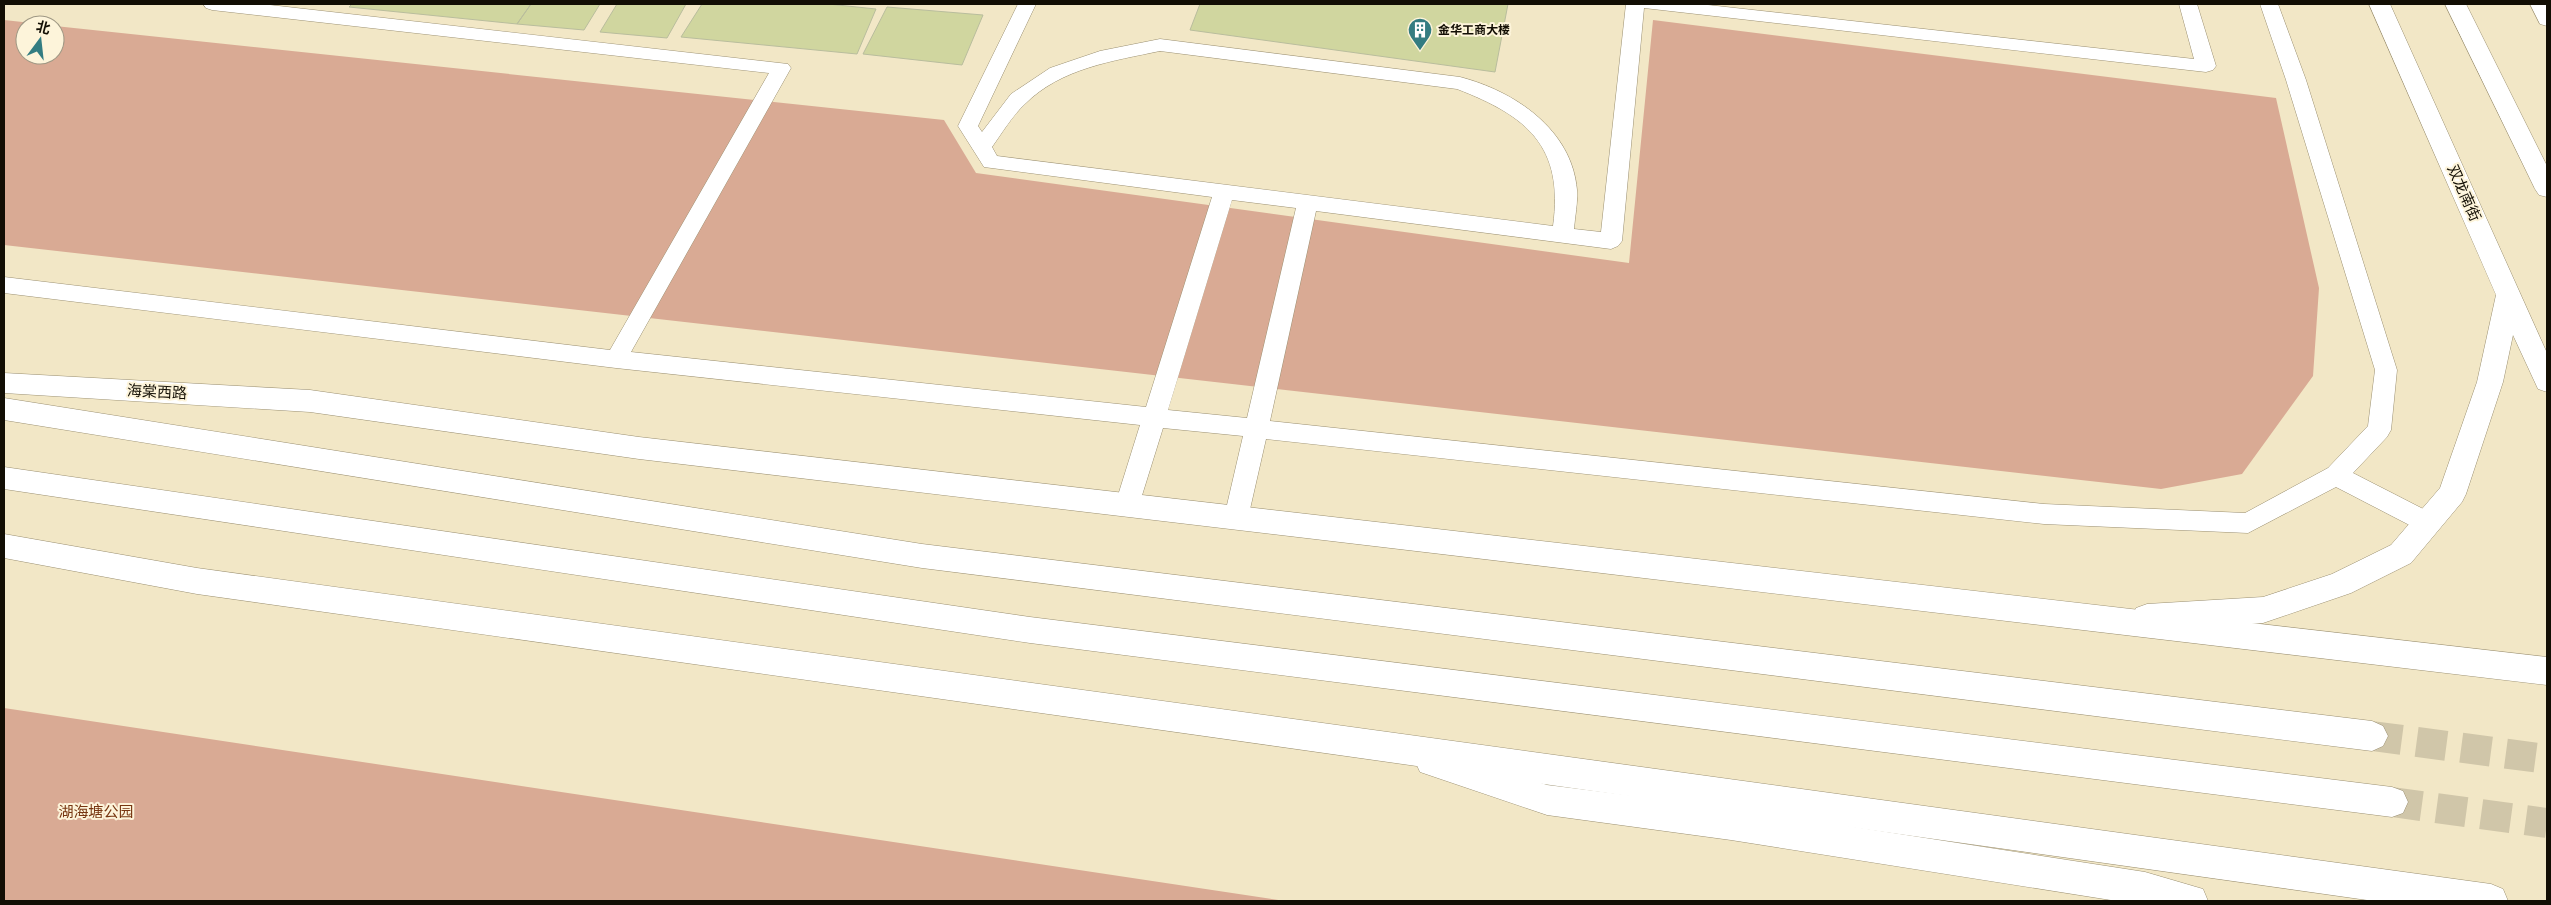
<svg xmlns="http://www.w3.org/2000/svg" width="2551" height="905" font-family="'Fira Sans','Noto Sans SC',sans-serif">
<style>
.green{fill:#d9aa94}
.building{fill:#d0d69f;stroke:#b9bd9d}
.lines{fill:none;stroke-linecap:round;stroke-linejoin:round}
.primary-tunnel{stroke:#d0c6a9;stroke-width:30;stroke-dasharray:30 15;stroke-linecap:butt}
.service-casing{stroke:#9b9072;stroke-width:1}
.secondary-casing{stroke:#9b9072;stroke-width:1}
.primary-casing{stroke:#9b9072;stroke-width:1}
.service{fill:#fff;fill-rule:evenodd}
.secondary{fill:#fff;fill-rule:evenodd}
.primary{fill:#fff;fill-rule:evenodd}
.labels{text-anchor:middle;stroke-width:4;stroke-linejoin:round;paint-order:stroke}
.far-poi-label{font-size:12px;font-weight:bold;fill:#120e04;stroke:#fdf4da;text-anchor:start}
.street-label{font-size:15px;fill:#120e04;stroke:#fdf4da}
.park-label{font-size:15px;fill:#773611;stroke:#fdf4da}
</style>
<rect width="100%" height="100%" fill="#f2e7c6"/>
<!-- green -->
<path class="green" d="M4 20 50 25H25V55H55V26L944 120 976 173 1629 263 1653 20 2276 98 2319 288 2313 376 2242 474 2161 489 4 245Z
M4 708 1285 901H4Z"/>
<!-- building -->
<path class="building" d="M352 4H531L517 24 349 7Z
M531 4H600L584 30 517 24Z
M617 4H686L667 38 600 32Z
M702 4H828L876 9 857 54 681 37Z
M1200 4H1508L1495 72 1190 30Z
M887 7 983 15 962 65 863 54Z"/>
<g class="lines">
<!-- primary-tunnel -->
<path class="primary-tunnel" d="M2372 736 2547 759
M2392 802 2547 823"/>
<defs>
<path id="service" d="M203 4H261L788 64 791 68 631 352 1146 407 1212 197 984 167 958 126 1018 4H1036L978 126 982 132 1011 94 1050 68 1100 51 1160 39 1460 77C1514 91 1572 129 1577 190 1578 203 1575 216 1574 229L1601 232 1626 4H1699L2194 59 2179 4H2197L2216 66 2213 70 2206 72 1644 8 1622 241 1618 246 1611 249 1316 211 1270 421 2044 504 2245 513 2328 468 2368 426 2375 370 2286 80 2260 4H2278L2306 80 2397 370 2391 430 2387 437 2353 473 2437 516 2440 523 2437 530 2428 533 2419 530 2336 487 2248 533 2044 524 1266 439 1248 518 1245 525 1236 528 1227 525 1224 518 1243 436 1163 428 1139 505 1136 512 1127 515 1118 512 1115 505 1140 425 616 368 4 293V277L610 350 769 73 212 10 206 8ZM1160 51 1457 89C1527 116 1564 146 1553 226L997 156 992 147C1002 133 1012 116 1025 104 1061 68 1113 61 1160 51ZM1232 200 1296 208 1247 418 1168 410Z
M2530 4H2547V26L2540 24Z"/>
<path id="secondary" d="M2369 4H2390L2547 353V392L2538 389 2513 335 2503 382 2466 494 2462 502 2411 563 2351 593 2263 623 2147 630 2136 626 2132 617 2136 608 2147 604 2263 597 2332 574 2391 545 2440 488 2477 382 2496 295Z
M2445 4H2466L2547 166V197L2539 195 2535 189Z
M1431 746 1547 785 1731 808 2145 872 2203 889 2208 901H2117L1731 840 1547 815 1420 772 1415 761 1420 750Z"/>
<path id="primary" d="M4 373 310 390 639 437 2547 657V685L639 459 310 412 4 393Z
M4 398 922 544 2372 721 2383 726 2388 736 2383 746 2372 751 922 568 4 420Z
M4 467 1030 617 2392 787 2403 791 2408 802 2403 813 2392 817 1030 643 4 489Z
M4 534 197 568 2491 884 2503 889 2508 901H2374L197 594 4 558Z"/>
</defs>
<!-- service casing -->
<use href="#service" class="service-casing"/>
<!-- secondary casing -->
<use href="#secondary" class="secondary-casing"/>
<!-- primary casing -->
<use href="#primary" class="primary-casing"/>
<!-- service -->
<use href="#service" class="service"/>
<!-- secondary -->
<use href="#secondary" class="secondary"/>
<!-- primary -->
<use href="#primary" class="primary"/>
</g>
<!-- icons -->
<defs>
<symbol id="building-pin" viewBox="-11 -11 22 30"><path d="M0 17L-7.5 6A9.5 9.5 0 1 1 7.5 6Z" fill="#337c81" stroke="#fdf4da"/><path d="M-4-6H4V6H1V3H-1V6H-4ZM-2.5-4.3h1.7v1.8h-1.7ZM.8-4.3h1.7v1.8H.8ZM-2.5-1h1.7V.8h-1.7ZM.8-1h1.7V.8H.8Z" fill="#fff"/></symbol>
</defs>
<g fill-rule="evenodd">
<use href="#building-pin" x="1406" y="16" width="28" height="38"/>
</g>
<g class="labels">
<!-- far-poi labels -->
<g class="far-poi-label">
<text x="1438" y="34">金华工商大楼</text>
</g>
<!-- street labels -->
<g class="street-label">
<text transform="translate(2464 193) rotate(66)" y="5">双龙南街</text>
<text transform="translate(157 392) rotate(3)" y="5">海棠西路</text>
</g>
<!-- park labels -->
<g class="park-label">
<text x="96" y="817">湖海塘公园</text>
</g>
</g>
<!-- border -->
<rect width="2551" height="905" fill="none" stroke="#120e04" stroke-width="10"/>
<!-- north arrow -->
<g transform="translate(40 40) rotate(15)"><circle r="24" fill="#fdf4da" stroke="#9f9884"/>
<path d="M0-4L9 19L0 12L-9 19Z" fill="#337c81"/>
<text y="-8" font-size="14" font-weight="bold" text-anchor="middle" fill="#120e04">北</text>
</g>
</svg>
